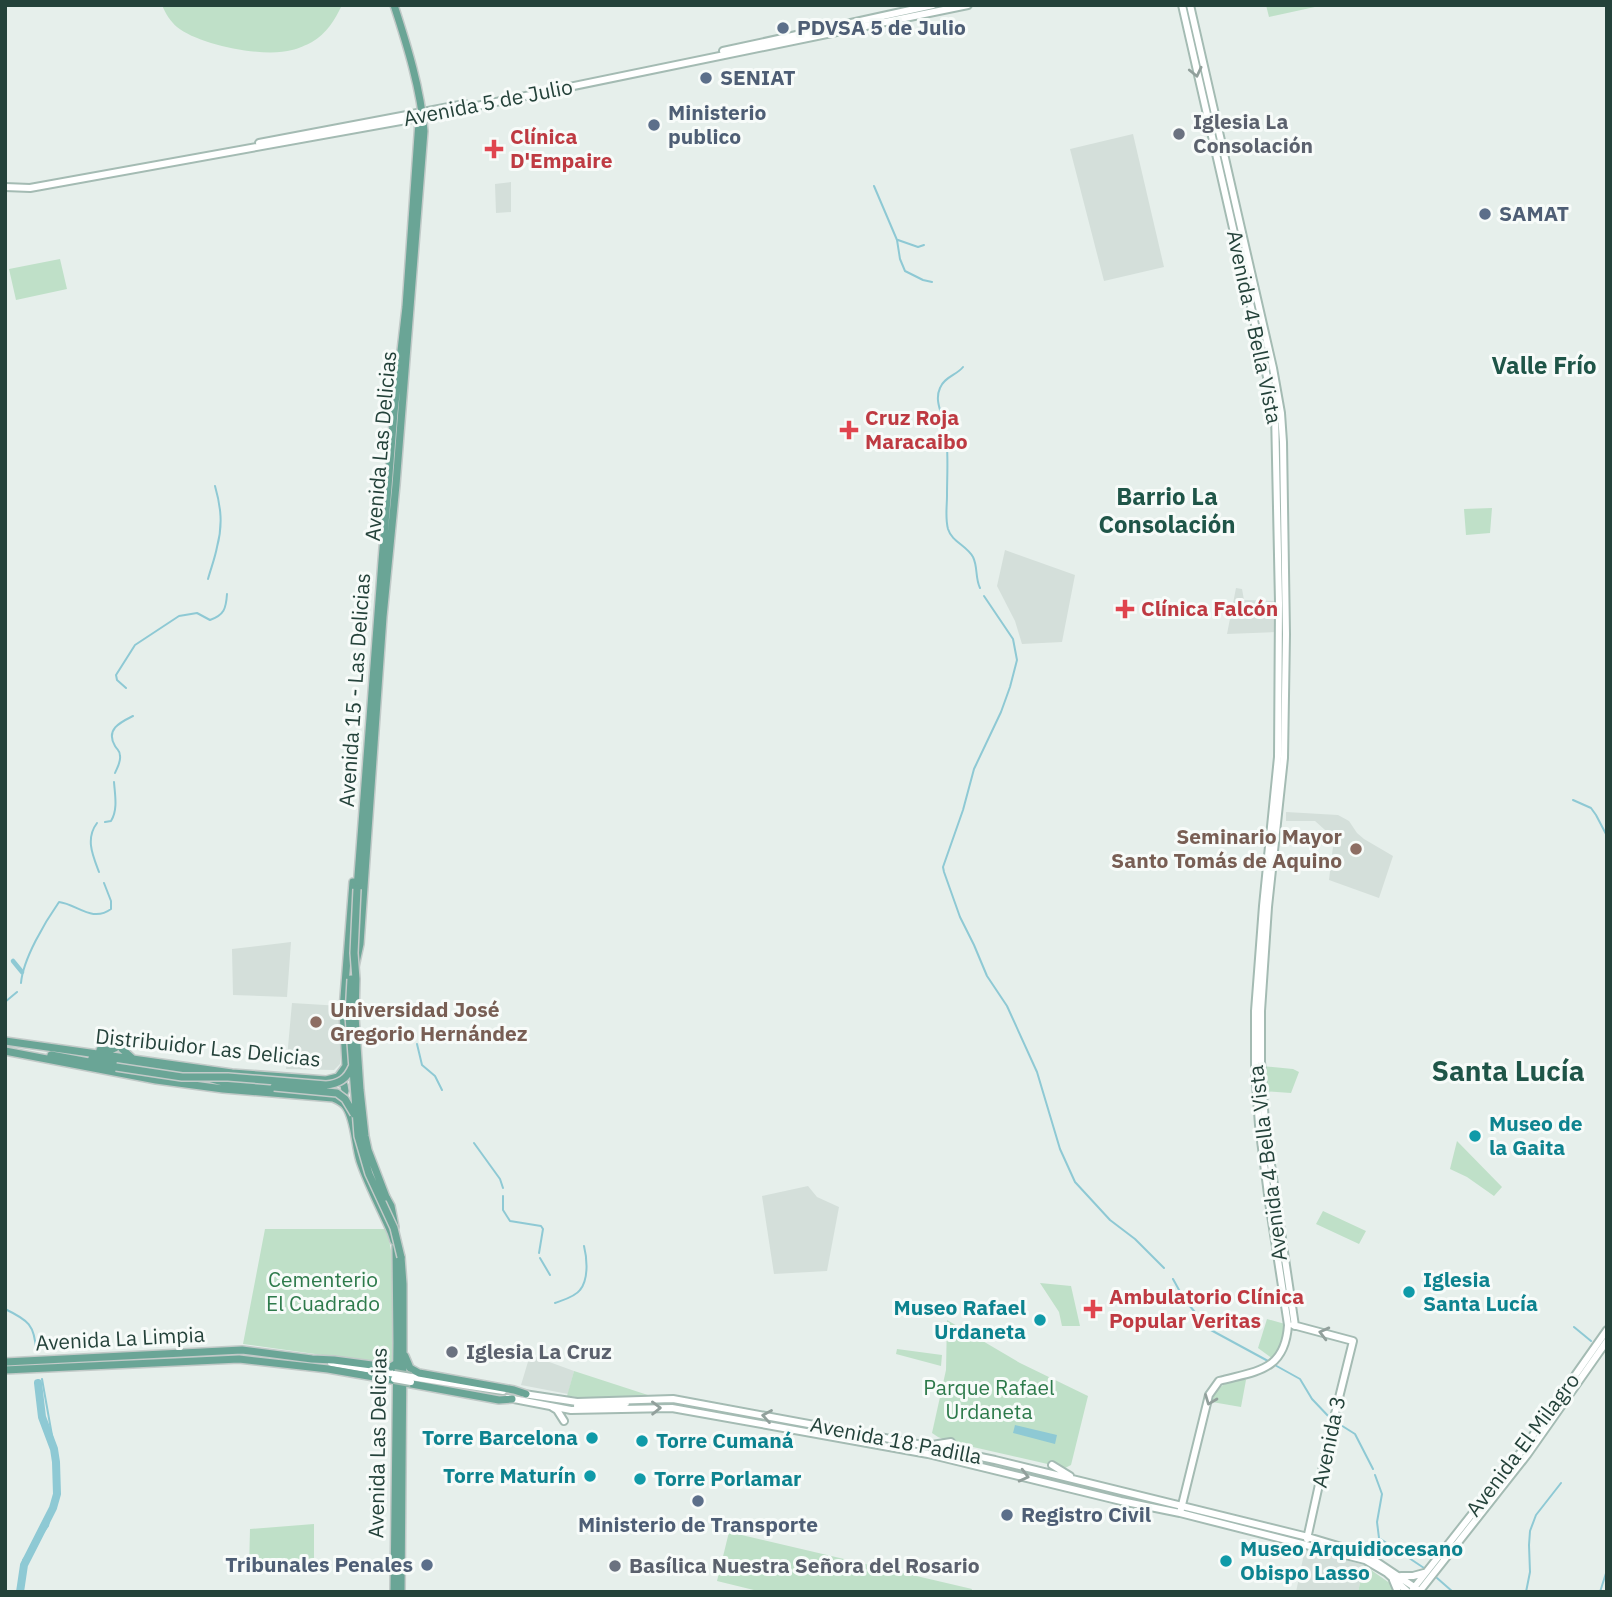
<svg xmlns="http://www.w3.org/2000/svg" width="1612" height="1597" font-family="'IBM Plex Sans',sans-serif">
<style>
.built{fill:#d4dfda}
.green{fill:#bfe0c8}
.water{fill:#8ec9d4}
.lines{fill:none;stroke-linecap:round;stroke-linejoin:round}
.stream{stroke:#8ec9d4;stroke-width:2}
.canal{stroke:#8ec9d4;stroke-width:4.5}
.river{stroke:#8ec9d4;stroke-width:8}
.secondary-casing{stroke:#a4bbb3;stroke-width:10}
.primary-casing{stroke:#c2cac8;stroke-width:10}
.secondary{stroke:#fff;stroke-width:6}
.primary{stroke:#6aa596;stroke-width:7}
.secondary-bridge-casing{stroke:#a4bbb3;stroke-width:10;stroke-linecap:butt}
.primary-bridge-casing{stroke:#c2cac8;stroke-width:10;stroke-linecap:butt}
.secondary-bridge{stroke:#fff;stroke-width:6}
.primary-bridge{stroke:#6aa596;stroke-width:7}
.oneway{stroke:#92a09c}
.service-dot{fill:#5c6f8a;stroke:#f7fbf9;stroke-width:2.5}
.worship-dot{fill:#6b7280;stroke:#f7fbf9;stroke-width:2.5}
.health-dot{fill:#e0444e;stroke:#f7fbf9;stroke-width:2.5}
.education-dot{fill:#8d6e63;stroke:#f7fbf9;stroke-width:2.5}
.culture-dot{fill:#0f9aa8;stroke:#f7fbf9;stroke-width:2.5}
.labels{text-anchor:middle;stroke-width:6;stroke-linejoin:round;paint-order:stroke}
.service-label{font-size:21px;font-weight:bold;fill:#4e5e75;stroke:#f7fbf9;text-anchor:start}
.street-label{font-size:21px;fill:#24423a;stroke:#f7fbf9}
.worship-label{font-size:21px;font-weight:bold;fill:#5b616d;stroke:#f7fbf9;text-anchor:start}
.health-label{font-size:21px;font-weight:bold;fill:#be3a42;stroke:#f7fbf9;text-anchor:start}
.education-label{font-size:21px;font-weight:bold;fill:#785e54;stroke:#f7fbf9;text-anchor:end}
.culture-label{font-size:21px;font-weight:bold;fill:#0d838f;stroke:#f7fbf9;text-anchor:start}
.park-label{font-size:21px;fill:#2d7a4b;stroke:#f7fbf9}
.quarter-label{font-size:24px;font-weight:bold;fill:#1f5548;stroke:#f7fbf9}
.district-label{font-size:28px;font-weight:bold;fill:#1f5548;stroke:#f7fbf9}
</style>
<rect width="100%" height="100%" fill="#e6efeb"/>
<!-- built -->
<path class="built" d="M1133 134 1164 267 1104 281 1070 149Z
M511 182V212L496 213 495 184Z
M1005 550 1075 575 1062 642 1022 644 1015 621 997 586Z
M1236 588 1242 589 1244 600 1277 601V632L1227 634Z
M1286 812 1338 815 1349 821 1357 833 1364 839 1393 856 1379 898 1329 880 1334 838 1315 821H1286Z
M291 942 287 997 233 995 232 949Z
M292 1003 341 1006 340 1064 334 1070 286 1069Z
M808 1186 817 1197 839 1207 827 1271 774 1274 762 1196Z
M530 1355 574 1371 568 1394 521 1385Z
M1305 1549 1364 1565 1358 1592H1296Z"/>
<!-- green -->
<path class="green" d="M162 5H342C335 20 326 34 312 42 306 45 298 49 292 50 264 58 199 45 177 27 171 22 165 13 162 5Z
M1266 5H1324L1269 17Z
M60 259 67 289 16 300 9 269Z
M1492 508 1490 533 1466 535 1464 509Z
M1263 1066 1293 1069 1299 1072 1291 1093 1263 1091Z
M1457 1141 1502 1187 1494 1196 1467 1177 1450 1169Z
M1323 1211 1366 1231 1359 1244 1316 1224Z
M265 1229H387L393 1261 394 1365 243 1344Z
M1040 1283 1071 1286 1080 1326H1062L1059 1312Z
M1267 1319 1285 1324 1282 1342 1273 1359 1258 1348Z
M947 1320 1020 1363 1088 1396 1071 1465 1065 1468 951 1442 938 1437 932 1433 946 1370Z
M897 1349 942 1355 941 1366 896 1354Z
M574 1371 654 1397 585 1398 567 1396Z
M1243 1377 1246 1380 1241 1407 1212 1402C1217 1385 1228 1381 1243 1377Z
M314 1524V1562L311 1566 249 1570 250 1529Z
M729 1532 972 1589 971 1592H762L717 1581Z
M1364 1565 1391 1584 1395 1592H1358Z"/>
<!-- water -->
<path class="water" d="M1015 1425 1057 1435 1055 1444 1013 1433Z"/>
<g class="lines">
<!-- stream -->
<path class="stream" d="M874 186 897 240 900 259 905 271 923 280 932 282
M898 240 918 247 924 245
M963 367C957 375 944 377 940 388 935 399 940 409 943 420 945 428 946 438 947 447 948 463 947 480 947 496 947 506 945 518 948 529 952 542 966 545 973 557 978 567 975 578 980 588
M208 579C211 568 215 558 217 547 223 525 221 507 215 486
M984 596 1013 639 1017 660 1010 687 1001 712 974 769 963 810 943 867 944 872 960 917 974 945 987 976 1007 1006 1037 1072 1060 1149 1075 1182 1110 1220 1135 1239 1164 1268
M126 688 117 680 116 675 135 645 179 616 197 613 210 620C224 615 226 609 227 594
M115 773C117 768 121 762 120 756 120 750 118 751 115 746 105 729 121 722 133 716
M1573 800 1591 808 1596 815 1607 836
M105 822 111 821C118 810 115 795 114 782
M97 823C85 839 93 856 99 872
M1607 959V976
M21 983C23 959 45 922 59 902 77 904 92 923 111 909V901L104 883
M5 1002 17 992
M417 1044 422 1065 435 1076 442 1090
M474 1143 500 1179 503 1188
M503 1196V1210L510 1221 541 1226 543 1229 539 1253
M540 1258 550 1275
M1173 1279 1184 1299 1209 1329 1268 1361
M555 1303C563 1300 575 1297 580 1290 589 1279 587 1258 584 1246
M5 1309C28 1320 35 1325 36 1351
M1574 1327 1591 1341
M1273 1364 1300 1379 1312 1399 1331 1419
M1336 1422 1355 1434 1373 1469
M1375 1475 1382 1494 1377 1522 1379 1538 1424 1568
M1437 1578 1453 1592
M21 1592 23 1560 48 1526 59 1475 42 1379
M1526 1592 1530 1572 1529 1545 1530 1531 1536 1515 1561 1483
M1600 1592 1607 1570"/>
<!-- canal -->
<path class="canal" d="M13 961 22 972"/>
<!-- river -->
<path class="river" d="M20 1592 24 1565 53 1508 57 1494 56 1462 54 1449 42 1417 38 1383"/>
<defs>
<path id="secondary" d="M1190 5 1273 368 1281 413 1283 442 1286 634 1284 758 1268 907 1261 1011V1061L1265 1124 1295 1326
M723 51 933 5
M259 143 465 104
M5 187 30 188 423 117 968 5
M1293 1325 1353 1341 1331 1430 1307 1539
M331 1363 394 1374
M411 1377 503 1391
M524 1394 577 1402 673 1399 928 1446 995 1460 1308 1537 1365 1554 1420 1591
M508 1398 571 1410 672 1408 928 1454 1121 1501 1180 1513 1365 1560 1387 1573 1408 1592
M577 1406H601L626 1403
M552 1407 557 1410 564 1421
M932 1445 951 1442
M1052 1465 1070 1476
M1180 1513 1209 1395 1219 1381C1255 1371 1285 1372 1288 1325L1269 1202 1259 1125 1255 1069V1011L1263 906 1278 757 1279 603 1275 412 1182 5
M1401 1576H1413L1424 1573
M1393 1580 1398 1592
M1413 1589 1524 1448 1607 1330
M1419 1592 1527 1455 1607 1341"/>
<path id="primary" d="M357 889 382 561 394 412 406 307 419 121
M355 967 360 944 383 617 396 485 424 131C421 90 407 45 394 5
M5 1041 232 1073 326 1080 338 1077 346 1066 343 1010 353 882
M100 1050C109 1051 114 1050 120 1044L122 1049 132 1058
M5 1051 156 1080 223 1089 333 1098C338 1100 343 1102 346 1107 355 1120 355 1145 360 1161 368 1185 381 1209 391 1232L394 1241
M51 1055 116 1067
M92 1058 183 1071 227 1083 274 1087
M337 1080 344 1085 345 1091 343 1096 337 1097
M386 1197 391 1206 395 1227
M405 1356 410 1368 419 1373 514 1390 526 1394
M5 1362 242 1350 312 1359 334 1360 387 1367H391L397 1363
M5 1370 239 1359 328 1369 397 1381
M406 1383 499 1400 512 1399
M394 1592 397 1343 396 1246
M401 1592 403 1349V1284L401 1257"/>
</defs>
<!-- secondary casing -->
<use href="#secondary" class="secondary-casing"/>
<!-- primary casing -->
<use href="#primary" class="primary-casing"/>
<!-- secondary -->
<use href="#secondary" class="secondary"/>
<!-- primary -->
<use href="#primary" class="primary"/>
<defs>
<path id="secondary-bridge" d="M394 1374 411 1377
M394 1379 411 1382"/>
<path id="primary-bridge" d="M357 889 354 953 356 979 355 1016 360 1090 365 1136 368 1150 386 1197
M351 979 349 1016 358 1136 369 1174 394 1228 401 1257
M116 1067 182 1077H228L326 1085C339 1084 347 1079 352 1067
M274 1087 337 1093 345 1099 354 1114"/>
</defs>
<!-- secondary-bridge casing -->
<use href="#secondary-bridge" class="secondary-bridge-casing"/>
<!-- primary-bridge casing -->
<use href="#primary-bridge" class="primary-bridge-casing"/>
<!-- secondary-bridge -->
<use href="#secondary-bridge" class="secondary-bridge"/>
<!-- primary-bridge -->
<use href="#primary-bridge" class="primary-bridge"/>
</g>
<!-- one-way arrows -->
<defs><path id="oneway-chevron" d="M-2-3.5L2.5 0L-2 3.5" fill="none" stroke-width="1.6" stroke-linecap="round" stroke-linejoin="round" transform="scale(1.75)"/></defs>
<g class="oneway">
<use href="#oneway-chevron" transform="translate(1196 72) rotate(77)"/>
<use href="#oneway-chevron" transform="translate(1324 1333) rotate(-166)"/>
<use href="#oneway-chevron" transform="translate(1210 1400) rotate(111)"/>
<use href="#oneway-chevron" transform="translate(656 1408) rotate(-1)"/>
<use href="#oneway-chevron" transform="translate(767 1416) rotate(-170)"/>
<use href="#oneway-chevron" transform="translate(1024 1476) rotate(14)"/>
</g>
<!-- markers -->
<g class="service-dot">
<circle cx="783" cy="28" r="7"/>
<circle cx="706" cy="78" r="7"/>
<circle cx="654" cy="125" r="7"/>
<circle cx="1485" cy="214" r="7"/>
<circle cx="698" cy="1501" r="7"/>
<circle cx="1007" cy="1515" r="7"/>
<circle cx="427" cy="1565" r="7"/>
</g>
<g class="worship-dot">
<circle cx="1179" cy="134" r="7"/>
<circle cx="452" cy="1352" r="7"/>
<circle cx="615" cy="1566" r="7"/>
</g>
<g class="health-dot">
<path d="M490.5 138.5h7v7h7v7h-7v7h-7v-7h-7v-7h7z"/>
<path d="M845.5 419.5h7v7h7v7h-7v7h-7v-7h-7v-7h7z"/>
<path d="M1121.5 598.5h7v7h7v7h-7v7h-7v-7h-7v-7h7z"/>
<path d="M1089.5 1298.5h7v7h7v7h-7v7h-7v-7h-7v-7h7z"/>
</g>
<g class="education-dot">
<circle cx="1356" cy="849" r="7"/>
<circle cx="316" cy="1022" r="7"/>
</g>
<g class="culture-dot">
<circle cx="1475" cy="1136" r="7"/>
<circle cx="1409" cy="1292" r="7"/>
<circle cx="1040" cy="1320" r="7"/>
<circle cx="592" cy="1438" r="7"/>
<circle cx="642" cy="1441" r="7"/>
<circle cx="590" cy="1476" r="7"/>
<circle cx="640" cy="1479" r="7"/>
<circle cx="1226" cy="1561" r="7"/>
</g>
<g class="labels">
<!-- service labels -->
<g class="service-label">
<text x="797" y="35">PDVSA 5 de Julio</text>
<text x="720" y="85">SENIAT</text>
<text x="668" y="120">Ministerio<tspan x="668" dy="24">publico</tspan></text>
<text x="1499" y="221">SAMAT</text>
<text x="1021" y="1522">Registro Civil</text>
<text x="698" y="1532" text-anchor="middle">Ministerio de Transporte</text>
<text x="413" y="1572" text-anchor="end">Tribunales Penales</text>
</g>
<!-- street labels -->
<g class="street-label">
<text transform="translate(488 103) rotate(-11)" y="7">Avenida 5 de Julio</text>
<text transform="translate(1254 327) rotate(78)" y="7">Avenida 4 Bella Vista</text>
<text transform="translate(381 446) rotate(-85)" y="7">Avenida Las Delicias</text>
<text transform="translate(355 690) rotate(-86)" y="7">Avenida 15 - Las Delicias</text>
<text transform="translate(208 1048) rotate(6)" y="7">Distribuidor Las Delicias</text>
<text transform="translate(1268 1163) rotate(-97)" y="7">Avenida 4 Bella Vista</text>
<text transform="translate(120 1339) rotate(-3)" y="7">Avenida La Limpia</text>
<text transform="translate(896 1441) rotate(11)" y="7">Avenida 18 Padilla</text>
<text transform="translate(1329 1442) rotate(-78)" y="7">Avenida 3</text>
<text transform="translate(378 1443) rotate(-89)" y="7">Avenida Las Delicias</text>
<text transform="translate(1523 1445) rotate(-53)" y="7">Avenida El Milagro</text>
</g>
<!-- worship labels -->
<g class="worship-label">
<text x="1193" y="129">Iglesia La<tspan x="1193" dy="24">Consolación</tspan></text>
<text x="466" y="1359">Iglesia La Cruz</text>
<text x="629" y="1573">Basílica Nuestra Señora del Rosario</text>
</g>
<!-- health labels -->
<g class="health-label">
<text x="510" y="144">Clínica<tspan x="510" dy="24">D'Empaire</tspan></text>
<text x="865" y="425">Cruz Roja<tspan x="865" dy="24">Maracaibo</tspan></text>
<text x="1141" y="616">Clínica Falcón</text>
<text x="1109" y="1304">Ambulatorio Clínica<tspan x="1109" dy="24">Popular Veritas</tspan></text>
</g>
<!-- education labels -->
<g class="education-label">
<text x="1342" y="844">Seminario Mayor<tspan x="1342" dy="24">Santo Tomás de Aquino</tspan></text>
<text x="330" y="1017" text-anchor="start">Universidad José<tspan x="330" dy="24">Gregorio Hernández</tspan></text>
</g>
<!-- culture labels -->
<g class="culture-label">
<text x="1489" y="1131">Museo de<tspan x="1489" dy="24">la Gaita</tspan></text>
<text x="1423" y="1287">Iglesia<tspan x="1423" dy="24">Santa Lucía</tspan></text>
<text x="1026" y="1315" text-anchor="end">Museo Rafael<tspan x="1026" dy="24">Urdaneta</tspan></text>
<text x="578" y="1445" text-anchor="end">Torre Barcelona</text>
<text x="656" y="1448">Torre Cumaná</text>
<text x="576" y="1483" text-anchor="end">Torre Maturín</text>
<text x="654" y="1486">Torre Porlamar</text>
<text x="1240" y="1556">Museo Arquidiocesano<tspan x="1240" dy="24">Obispo Lasso</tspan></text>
</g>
<!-- park labels -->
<g class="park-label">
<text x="323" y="1287">Cementerio<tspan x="323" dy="24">El Cuadrado</tspan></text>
<text x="989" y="1395">Parque Rafael<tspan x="989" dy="24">Urdaneta</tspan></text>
</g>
<!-- quarter labels -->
<g class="quarter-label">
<text x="1544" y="374">Valle Frío</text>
<text x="1167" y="505">Barrio La<tspan x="1167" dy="28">Consolación</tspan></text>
</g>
<!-- district labels -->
<g class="district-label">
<text x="1508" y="1081">Santa Lucía</text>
</g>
</g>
<!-- border -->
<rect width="1612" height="1597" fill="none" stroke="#24423a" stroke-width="14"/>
</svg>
